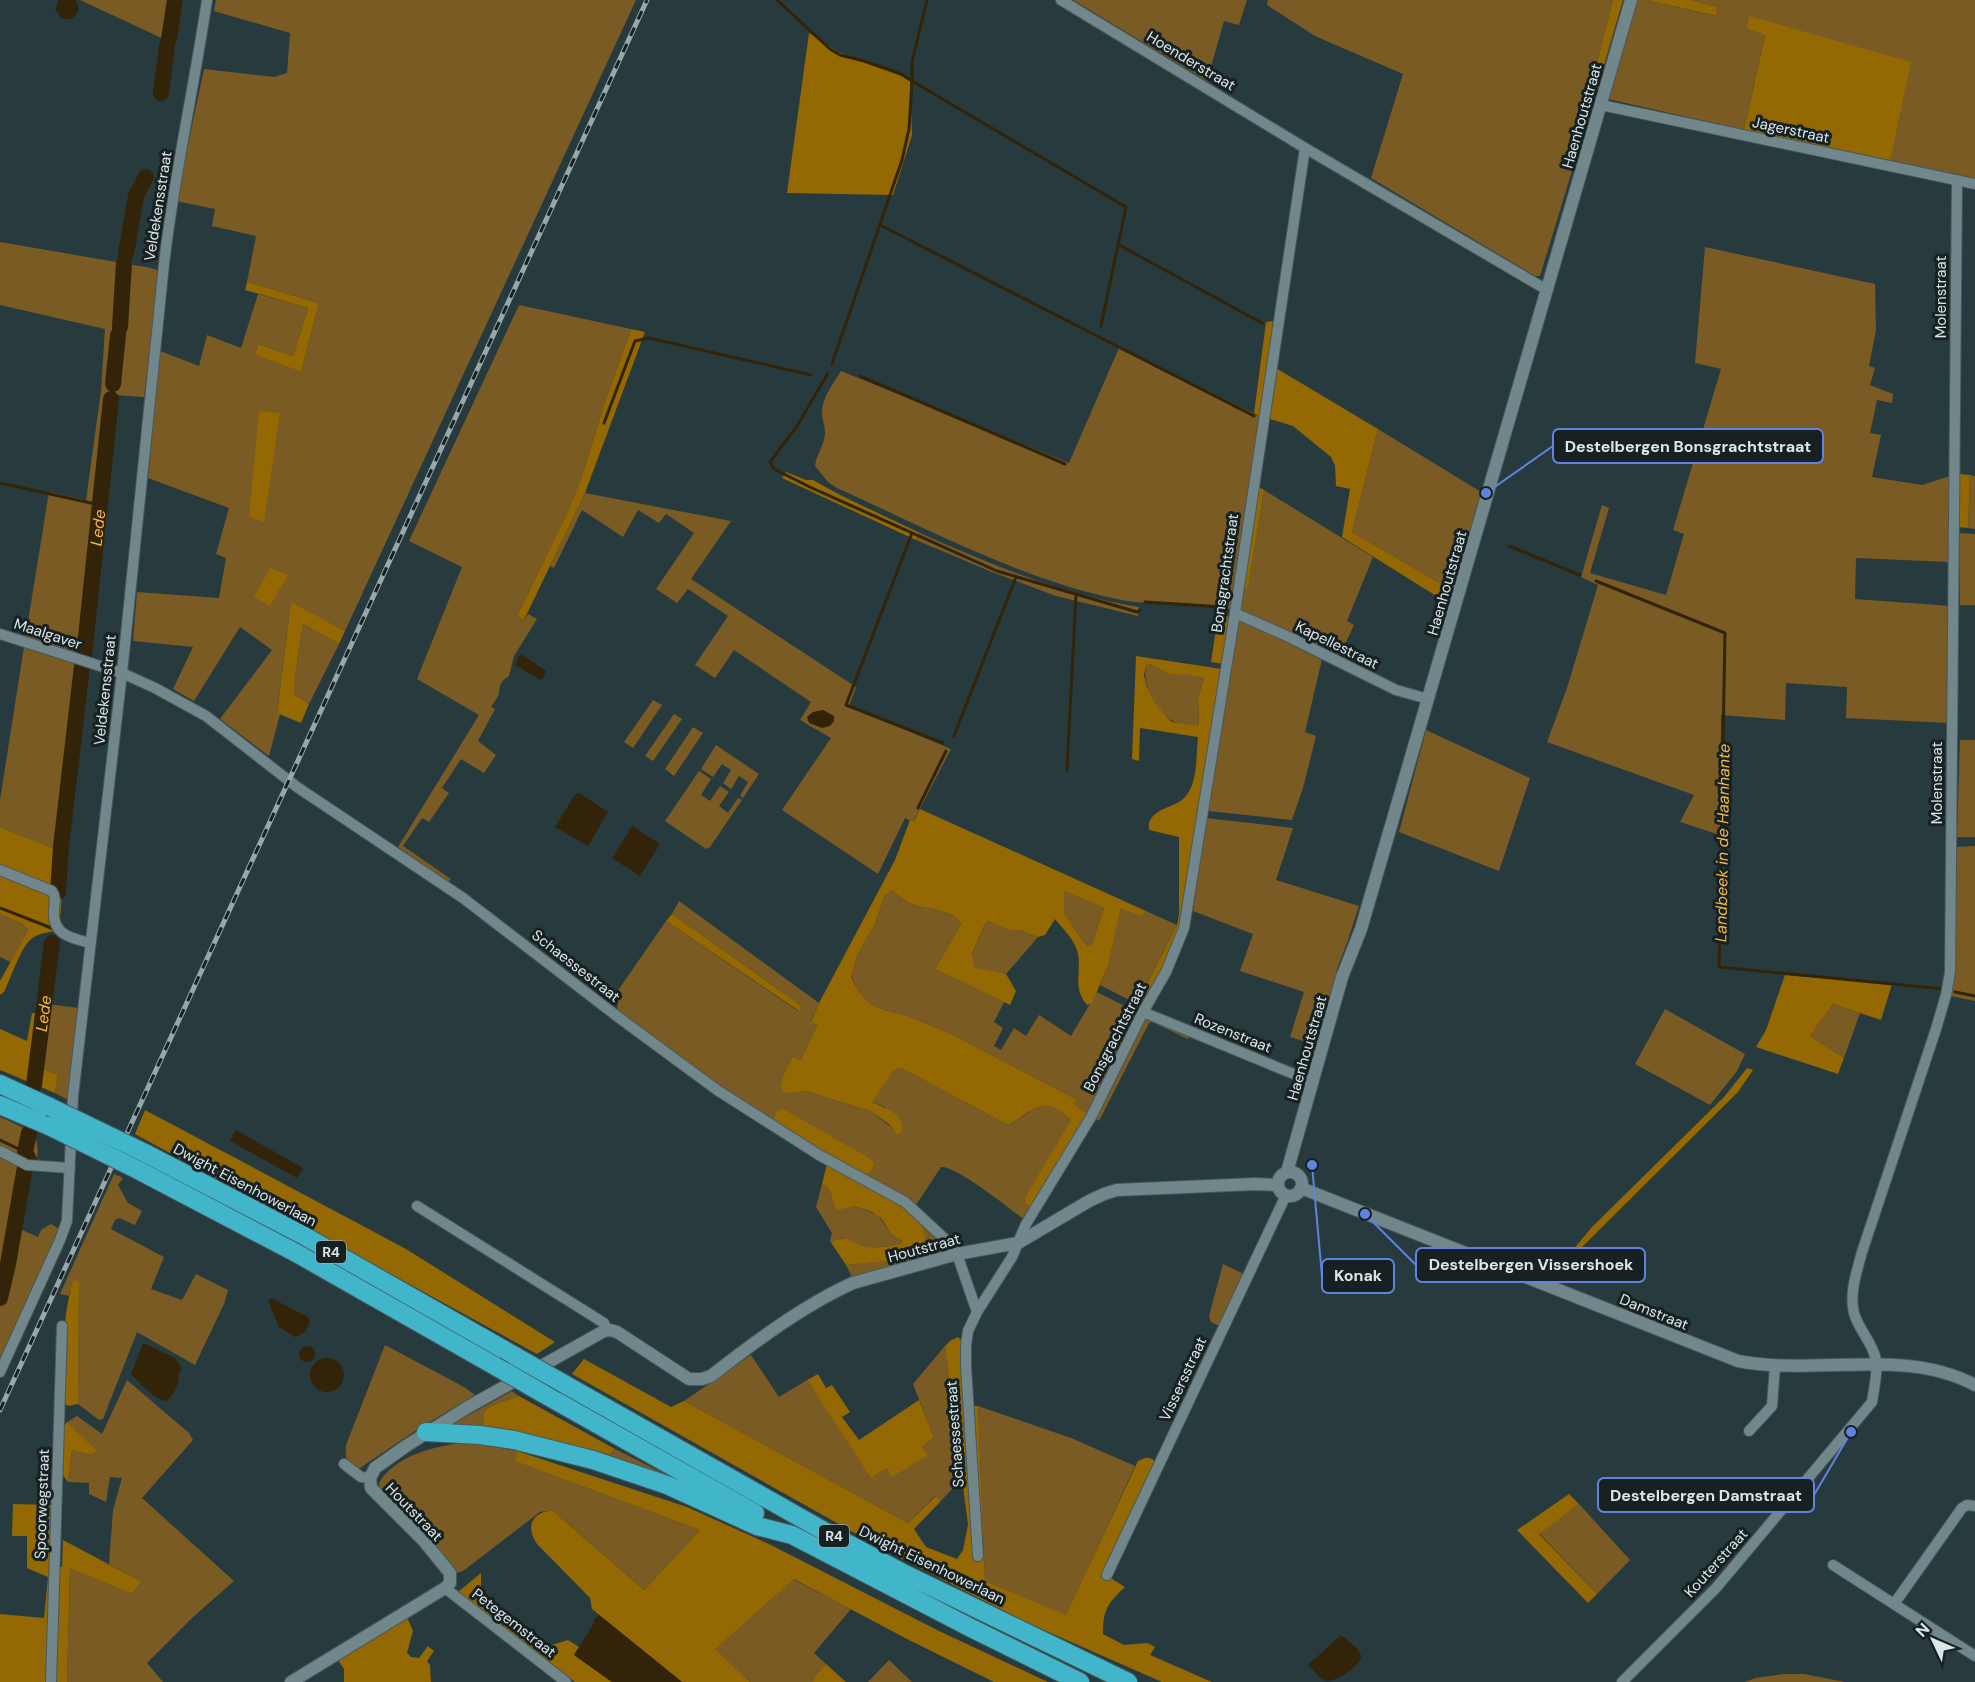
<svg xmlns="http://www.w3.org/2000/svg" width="1975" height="1682" font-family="'DM Sans',sans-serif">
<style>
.green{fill:#7a5b23}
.forest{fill:#946803;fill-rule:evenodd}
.water{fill:#322309}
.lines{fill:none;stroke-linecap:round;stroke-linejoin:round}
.stream{stroke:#322309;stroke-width:3}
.river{stroke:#322309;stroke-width:16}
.minor-casing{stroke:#48595c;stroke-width:12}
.tertiary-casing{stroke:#48595c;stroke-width:14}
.motorway-casing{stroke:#48595c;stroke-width:20}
.minor{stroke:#71878c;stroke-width:10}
.tertiary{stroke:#71878c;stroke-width:12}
.motorway{stroke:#41b5ca;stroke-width:18}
.rail-casing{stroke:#98a7a9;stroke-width:5}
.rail{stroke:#182122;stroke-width:3;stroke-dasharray:9;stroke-linecap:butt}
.motorway-bridge-casing{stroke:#48595c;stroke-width:20;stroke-linecap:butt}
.motorway-bridge{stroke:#41b5ca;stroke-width:18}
.labels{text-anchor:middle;stroke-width:6;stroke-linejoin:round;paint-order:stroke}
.shield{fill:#182122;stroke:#a0abad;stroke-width:1.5}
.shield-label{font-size:14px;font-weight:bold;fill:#dae6e8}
.street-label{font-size:15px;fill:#dae6e8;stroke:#182122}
.water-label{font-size:16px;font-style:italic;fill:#f6b949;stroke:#182122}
.leader{fill:none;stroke:#5f83de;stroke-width:2}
.callout-dot{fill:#5f83de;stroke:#182122;stroke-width:2}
.callout{fill:#182122;stroke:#5f83de;stroke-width:2}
.callout-label{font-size:16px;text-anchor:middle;font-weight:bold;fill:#dae6e8}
</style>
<rect width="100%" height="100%" fill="#273b3f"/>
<!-- green -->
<path class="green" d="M80 0H173L168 41Z
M216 0H636L345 631 291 603 277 712 280 714 269 756 220 719 272 650 240 627 194 701 173 689 193 647 133 641 137 592 219 598 226 558 216 554 229 508 148 478 160 351 199 366 207 335 241 348 258 294 308 308 293 356 258 344 255 353 301 372 319 303 247 282 256 236 212 226 215 209 176 201 204 69 274 77 287 73 290 33 214 11Z
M1073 0H1247L1239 25 1224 21 1207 81Z
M1268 0H1613L1593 77 1600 79 1540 276H1535L1371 178 1403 74 1315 36 1267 5Z
M1638 0H1647L1715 16 1717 7 1691 0H1975V179L1890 161 1749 16 1746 28 1765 34 1744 130 1608 99Z
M0 242 151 268 157 270 159 275 144 397 115 395 87 657 25 640 49 492 86 500 101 391 105 329 0 305Z
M1705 247 1875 284 1876 330 1869 366 1875 368 1870 385 1893 394 1892 403 1877 400 1870 433 1881 435 1872 477 1922 485 1950 476 1949 562 1856 558 1855 599 1950 606 1949 723 1846 718 1847 687 1786 683 1785 720 1721 715 1720 835 1680 822 1694 795 1547 742 1567 688 1598 585 1581 577 1602 505 1609 508 1590 573 1666 595 1684 534 1673 530 1721 369 1695 363Z
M519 305 631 329 605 402 581 479 568 511 517 616 524 620 528 614 537 619 514 656 509 676C500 682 500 684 499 693 498 698 493 703 491 707L495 709 478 741 496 755 484 773 461 759 442 788 449 793 429 822 422 818 403 846 451 879 448 882 398 847 479 715 417 679 462 567 409 541Z
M1119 348 1260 417 1232 609C1218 608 1205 605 1191 604 1170 603 1148 604 1127 601 1028 583 928 529 837 488L828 482 815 466C816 456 822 449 824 439 827 430 823 423 822 415 821 399 833 384 841 371L1069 463Z
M1378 429 1481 492 1453 591 1352 532Z
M1970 475 1975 476V529L1968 528Z
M1264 490 1373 557 1347 621 1354 625 1340 655 1242 610 1239 606 1241 588 1248 589Z
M585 493 731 521 691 579 856 687 849 706 951 749 913 822 905 818 878 874 782 810 831 738 800 720 811 702 734 650 715 678 695 665 728 616 688 589 677 603 656 589 694 533 666 514 659 523 638 510 623 537 582 510 554 568 550 566Z
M920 533C990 564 1062 595 1139 607L1138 616 1056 596 992 572 916 540Z
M1959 533 1975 534V605H1960Z
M1241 619 1322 659 1305 732 1316 736 1303 788 1292 820 1208 811 1235 623Z
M303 624 339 644 309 704 294 694 295 676Z
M24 647 89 667 66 853 0 827V800Z
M1150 664 1171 675 1185 673 1204 678 1198 699 1199 726C1191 725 1178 725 1171 720 1155 709 1142 684 1146 666Z
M653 700 662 705 633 748 624 742Z
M674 714 682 719 653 761 645 756Z
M693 727 703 733 674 776 665 769Z
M1426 730 1530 778 1499 871 1399 832Z
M1960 740H1975V837H1957Z
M716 745 759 774 743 798 740 796 748 782 739 776 731 789 723 783 731 770 722 764 713 777 701 769Z
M699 771 711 779 701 795 710 801 720 786 729 792 719 806 728 813 738 798 742 800 710 847 706 849 665 821Z
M1206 818 1293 828 1276 880 1359 906 1347 943 1338 966 1317 1045 1290 1037 1304 992 1240 971 1253 934 1193 911Z
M1975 846V1001L1951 996 1956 847Z
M892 889C899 894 905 902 912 904 927 910 952 908 961 924L935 969 1004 1002 994 1022 1003 1028 994 1046 1001 1050 1014 1028 1026 1036 1039 1015 1071 1036 1097 992 1136 1012 1138 1016 1088 1114 1073 1105 1076 1099 949 1033 908 1016 884 1010 869 1003 860 993 851 976 857 956 875 924 885 895Z
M1064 891 1104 908 1092 944 1087 947 1064 913Z
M679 901 819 1003 811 1021 817 1025 801 1060 793 1057C787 1067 780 1078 781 1090L786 1092 806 1091 870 1111 894 1129 885 1107 872 1102V1098L893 1071 901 1068 1008 1125C1036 1111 1042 1092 1071 1120 1053 1152 1044 1189 1026 1221 1010 1209 957 1166 941 1167L916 1205 867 1175 872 1170 763 1116 617 1012 619 989 666 921 798 1011 802 1006 672 914Z
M1121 907 1142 917 1146 911 1177 925 1137 1004 1100 985 1108 966Z
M0 914 21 923 28 930 11 962 0 957Z
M988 921 1008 930H1019L1038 937 1006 974 975 969 972 955 984 926Z
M47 1004 79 1008 68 1100 55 1093 58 1075 38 1067Z
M1833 1004 1860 1013 1844 1058 1810 1036Z
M1665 1009 1745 1054 1737 1071 1710 1105 1635 1064Z
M1147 1019 1190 1036 1188 1039 1152 1022 1149 1023 1099 1121 1094 1118 1143 1021Z
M0 1117 35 1133 38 1151 36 1162 8 1224 38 1237 41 1230 51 1224 59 1229V1234L0 1364V1282L6 1268 0 1264Z
M114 1174 123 1178 118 1185 128 1203 142 1211 135 1225 119 1218 115 1220 111 1229 164 1257 151 1289 182 1300 196 1274 228 1290 224 1304 195 1365 137 1332 103 1419 99 1420 78 1404 79 1282 70 1291 69 1296 60 1294Z
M822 1184 829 1189 832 1198 846 1207 854 1206 878 1215 891 1234 902 1241 900 1244C877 1248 866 1251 846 1238L830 1241 832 1233 816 1207Z
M921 1221 945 1245 944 1252 852 1277 846 1265 883 1261 904 1256Z
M1223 1264 1244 1274 1219 1326 1211 1322 1209 1316Z
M385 1345 464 1387 475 1395 421 1427 357 1470C346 1463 345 1458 346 1445Z
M945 1346 963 1477 940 1502 935 1496 908 1523 684 1401 751 1355 779 1397 807 1380 872 1477 922 1447 934 1437 913 1384Z
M127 1380 189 1433 193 1440 142 1498 234 1581 192 1618 147 1663 163 1682H67L70 1567 132 1594 142 1582 109 1564 113 1510 122 1478 110 1477 106 1502 89 1494V1483L68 1482 72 1450 91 1455 96 1451 67 1422 77 1416 102 1434Z
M512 1391 519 1396 493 1405 483 1421 486 1430 449 1426Z
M978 1406 1071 1438 1135 1466 1066 1616 985 1581Z
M468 1442 517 1451 516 1461 700 1530 644 1590 552 1510 540 1512 463 1571 456 1573 423 1532 380 1489 379 1483C396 1454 437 1446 468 1442Z
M583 1448C586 1448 590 1447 593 1448 602 1450 606 1457 615 1449L669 1476Z
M1579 1504 1630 1560 1597 1594 1539 1533Z
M793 1579 851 1609 814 1653 826 1664 815 1676 813 1682H750L714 1649Z
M889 1660 912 1682H868Z
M1784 1674H1804L1845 1682H1745L1755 1678Z"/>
<!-- forest -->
<path class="forest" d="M1613 0H1623L1600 79 1593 77Z
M1647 0H1691L1717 7 1716 16Z
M1749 16 1911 62 1890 161 1744 130 1765 35 1746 28Z
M809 33 838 52 910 79 912 135 893 195 787 193Z
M247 282 319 303 301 372 255 354 258 344 293 356 308 308 245 290Z
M1273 321 1269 364 1378 429 1352 532 1453 591 1449 604 1342 537 1350 489 1336 486 1335 466 1331 457 1293 426 1267 418 1268 410 1260 409V417L1254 413 1266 322Z
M631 329 645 332 585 493 524 620 517 616 568 511 581 479 605 402Z
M259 411 280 413 264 522 249 516Z
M786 472 806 480H813L842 496 920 533 916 540 782 478Z
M1958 474 1970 475 1968 528 1957 527Z
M1257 486 1264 490 1248 589 1241 588Z
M270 568 288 575 270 606 254 597Z
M291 602 345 631 339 644 303 624 295 676 294 694 309 704 301 723 277 713Z
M1218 616 1231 617 1223 664 1211 662Z
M1136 656 1222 669 1181 932 1143 1008 1137 1004 1177 925 1179 914V837L1149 830C1146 808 1175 809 1185 797 1198 783 1196 755 1198 737L1140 728 1139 761 1132 759ZM1150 664 1171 675 1185 674 1204 678 1198 699 1199 726 1172 722 1165 715 1155 703 1147 687 1144 675 1146 666Z
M920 809 1146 911 1142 917 1121 908 1108 966 1092 1003 1087 1005C1071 986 1083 969 1077 950 1072 937 1063 929 1055 919L1045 935 1038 937 1019 930H1008L988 921 984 926 972 954 975 968 1006 974 1016 991 1010 1005 935 969 961 924C952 908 927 910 912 904 905 902 899 894 892 890L885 895 875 924 857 956 851 977 860 993 869 1003 884 1010 908 1016 949 1033 1076 1099 1074 1105 1088 1114 1033 1208 1026 1204 1025 1198 1071 1120C1043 1093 1035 1110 1008 1125L901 1068 893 1071 872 1102C886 1109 904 1112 902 1132L898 1135 889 1124 870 1111 806 1091 786 1093 781 1090C780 1078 787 1067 793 1057L801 1060 817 1025 811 1022 819 1003 895 860 910 820 914 821ZM1064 891 1104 908 1092 944 1087 947 1064 913Z
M0 827 66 853 59 930C50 932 39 933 31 939 20 949 11 978 4 992L0 995V981L28 930 21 923 0 914Z
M672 914 802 1006 799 1011 666 921Z
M1785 975 1892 984 1881 1020 1833 1004 1810 1036 1844 1058 1838 1074 1756 1047 1766 1030Z
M32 1013 45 1014 38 1067 58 1075 55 1093 0 1070V1029L27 1041Z
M1747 1068 1753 1070 1738 1092 1576 1253 1570 1265 1566 1262 1577 1245 1592 1227 1724 1097Z
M783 1109 869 1158 874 1163 872 1170 867 1175 861 1172 779 1126C774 1121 774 1117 777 1111Z
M145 1110 406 1249 555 1342 537 1354 135 1134Z
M827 1164 895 1202 921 1221C923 1228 927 1237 923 1244 914 1262 864 1263 846 1265L830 1241 847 1238C866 1251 877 1248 900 1244L902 1241 891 1234 881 1218 872 1212 854 1206 838 1210 835 1207 829 1189 822 1184Z
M74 1280 79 1282 78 1404 68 1406 64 1403C65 1363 60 1318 74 1280Z
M958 1337 961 1340 965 1406H978L985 1581 1066 1615 1138 1461C1146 1457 1149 1456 1156 1462L1104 1574 1125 1587C1108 1603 1103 1609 1103 1634L1124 1645 1147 1643 1155 1647 1150 1655 1212 1682H1162L1028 1623 892 1554 572 1374 584 1359 671 1407 684 1401 908 1523 936 1496 940 1502 914 1529 926 1547 957 1559 963 1550 968 1525 945 1346 950 1341Z
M818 1374 826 1388 832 1385 850 1412 842 1417 859 1440 919 1400 934 1437 922 1447 928 1455 892 1477 887 1468 871 1478 807 1380Z
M519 1396 615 1449 609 1454C599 1452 593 1448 583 1448L486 1430 483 1421 485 1411 493 1405Z
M67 1422 97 1451 91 1455 72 1450 68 1482 62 1474 63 1427Z
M517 1451 687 1507 771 1545 939 1631 1048 1682H994L905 1638 794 1579 715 1649 750 1682H682L592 1609 590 1598 537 1544C525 1526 532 1513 552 1510L644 1590 700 1530 515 1461Z
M1569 1494 1579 1504 1539 1534 1597 1594 1588 1603 1517 1530Z
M13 1504 52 1505 49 1567H62L63 1540 142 1582 132 1594 70 1568 67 1682H0V1614L44 1618 48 1577 27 1568V1536H12Z
M481 1573V1603L539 1644 552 1645 568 1640 579 1647 574 1655 612 1682H575L458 1592Z
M407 1617 413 1631 407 1653 411 1657 419 1658 428 1646 434 1651 427 1661 430 1665 431 1682H344V1669L338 1660Z
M826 1664 846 1682H813L815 1676Z"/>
<!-- water -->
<path class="water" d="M59 0H76L79 10C75 18 70 21 61 18L55 9Z
M521 654 546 671 543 678 540 680 515 665 517 659Z
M823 710 834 716V721L830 726 822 728 809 723 807 717 813 712Z
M576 793H579L608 812 588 846 555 827Z
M632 826 660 844 640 876 612 858Z
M236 1130 303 1168 297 1178 230 1141Z
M271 1298 308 1317 310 1321 305 1332 295 1337 279 1327 268 1301Z
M143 1343 175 1358 182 1368 178 1375C181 1383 173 1395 167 1401 152 1399 141 1383 131 1374Z
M299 1354a8 8 0 1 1 16 0a8 8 0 1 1-16 0Z
M310 1375a17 17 0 1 1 34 0a17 17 0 1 1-34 0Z
M599 1615 682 1682H612L574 1655 594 1623V1619Z
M1341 1635C1346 1640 1360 1648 1361 1656 1362 1665 1335 1682 1327 1681 1320 1679 1313 1670 1308 1665Z"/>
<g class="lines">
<!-- stream -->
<path class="stream" d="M777 0 830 49 840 55 864 61 901 74 912 81 909 129 902 160 832 364
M927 0 912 62V81L1126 207 1101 326
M880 225 1254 416
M1119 245 1262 323
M828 373 797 426 770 462 774 469 812 488 997 571 1137 612 1140 610
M860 376 1065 464
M604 423 635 341 649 338 811 375
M0 483 100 505
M912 533 846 705 943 743
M1509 546 1580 575
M1596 581 1725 633 1719 967 1944 989
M1145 602 1224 607
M954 736 1016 577
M1067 770 1076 595
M918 808 946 751
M0 908 54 929
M1955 992 1975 996
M0 1140 25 1152"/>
<!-- river -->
<g class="river">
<path d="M169 39 175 0"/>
<path d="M161 93 167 46"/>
<path d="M126 254 136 196 146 177"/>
<path d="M120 327 124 263"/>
<path d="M113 384 118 335"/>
<path id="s1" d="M84 656 111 399"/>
<path d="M58 892 61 847 82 666"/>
<path id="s2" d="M34 1085 52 943"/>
<path d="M29 1160 25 1152 29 1133"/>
<path d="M0 1298 8 1264 25 1167"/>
</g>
<defs>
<path id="minor" d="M1061 0 1305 148 1542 287 1548 289
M1601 105 1975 184
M1235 613 1289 637 1396 690 1428 699
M0 634 122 673 155 688 206 716 297 787 463 898 618 1017 717 1090 819 1155 905 1202 947 1241 957 1254 977 1312
M0 870 52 891C56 897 55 903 54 910 52 935 71 938 90 943
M1143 1012 1313 1082
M0 1151 27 1165 70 1168
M417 1206 604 1323 607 1330
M0 1372 60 1240 67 1221 73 1096 122 673 164 264C174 176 194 88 207 0
M1749 1431 1772 1406 1775 1366
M344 1464 361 1477 370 1478
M978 1556 966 1367V1345L968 1331 977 1312 1012 1257 1026 1224 1091 1117 1143 1012 1166 972 1184 928 1235 613 1305 148
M1833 1565 1975 1656
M1107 1575 1286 1195
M445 1588 566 1682
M1894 1604 1962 1508 1967 1505 1975 1506
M51 1682 62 1326
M1622 1682 1716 1588 1872 1402C1874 1388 1878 1373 1876 1360 1873 1343 1858 1329 1854 1313 1849 1293 1857 1271 1862 1252L1936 1029 1946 995 1950 972 1957 180"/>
<path id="tertiary" d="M1287 1172 1342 977 1361 929 1631 0
M1278 1184a12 12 0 1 1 24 0a12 12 0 1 1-24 0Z
M1301 1188 1738 1361C1815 1376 1904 1347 1975 1385
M291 1682 445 1588 450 1583V1573L423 1540 371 1488 370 1478 375 1468 406 1446 468 1407 604 1331 610 1330 617 1332 689 1379H702L711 1376C753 1343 804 1305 853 1283L957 1254 1018 1243 1089 1201 1104 1194 1117 1190 1255 1184 1278 1185"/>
<path id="motorway" d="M0 1084 50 1107
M0 1105 49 1126
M145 1153 301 1234 515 1356
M136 1169 298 1254 495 1366
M566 1385 824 1531 901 1572 1128 1682
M542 1393 755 1513
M426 1432 480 1435 514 1440 593 1460 667 1485 757 1526 792 1535 971 1628 1080 1682"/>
</defs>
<!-- minor casing -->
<use href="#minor" class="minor-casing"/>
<!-- tertiary casing -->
<use href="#tertiary" class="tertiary-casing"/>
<!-- motorway casing -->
<use href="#motorway" class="motorway-casing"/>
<!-- minor -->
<use href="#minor" class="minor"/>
<!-- tertiary -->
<use href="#tertiary" class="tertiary"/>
<!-- motorway -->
<use href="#motorway" class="motorway"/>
<defs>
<path id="rail" d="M0 1410 647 0"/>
</defs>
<!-- rail casing -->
<use href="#rail" class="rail-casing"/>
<!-- rail -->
<use href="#rail" class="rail"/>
<defs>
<path id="motorway-bridge" d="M50 1107 145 1153
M49 1126 136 1169
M515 1356 566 1385
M495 1366 542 1393"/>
</defs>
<!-- motorway-bridge casing -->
<use href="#motorway-bridge" class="motorway-bridge-casing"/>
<!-- motorway-bridge -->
<use href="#motorway-bridge" class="motorway-bridge"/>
</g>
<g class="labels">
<!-- shield labels -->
<g class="shield">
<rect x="316" y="1241" width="30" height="22" rx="4.5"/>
<rect x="819" y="1525" width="30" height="22" rx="4.5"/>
</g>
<g class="shield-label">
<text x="331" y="1257">R4</text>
<text x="834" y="1541">R4</text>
</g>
<!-- street labels -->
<g class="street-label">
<text transform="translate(1191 61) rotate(31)" y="5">Hoenderstraat</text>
<text transform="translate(1582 116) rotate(-74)" y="5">Haenhoutstraat</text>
<text transform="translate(1791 130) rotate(12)" y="5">Jagerstraat</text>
<text transform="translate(158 206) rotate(-81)" y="5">Veldekensstraat</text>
<text transform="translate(1941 297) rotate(-90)" y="5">Molenstraat</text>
<text transform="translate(1225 573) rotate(-82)" y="5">Bonsgrachtstraat</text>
<text transform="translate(1447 583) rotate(-74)" y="5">Haenhoutstraat</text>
<text transform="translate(48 634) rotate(18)" y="5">Maalgaver</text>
<text transform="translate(1337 645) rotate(26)" y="5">Kapellestraat</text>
<text transform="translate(105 690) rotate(-84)" y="5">Veldekensstraat</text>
<text transform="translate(1937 783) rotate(-90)" y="5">Molenstraat</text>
<text transform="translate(576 966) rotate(38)" y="5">Schaessestraat</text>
<text transform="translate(1233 1033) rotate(22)" y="5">Rozenstraat</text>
<text transform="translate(1115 1037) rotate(-63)" y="5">Bonsgrachtstraat</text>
<text transform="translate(1307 1048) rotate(-74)" y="5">Haenhoutstraat</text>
<text transform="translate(245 1185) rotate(28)" y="5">Dwight Eisenhowerlaan</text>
<text transform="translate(924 1248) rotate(-15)" y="5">Houtstraat</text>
<text transform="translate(1654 1312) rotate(22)" y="5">Damstraat</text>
<text transform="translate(1183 1379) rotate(-65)" y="5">Vissersstraat</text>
<text transform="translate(955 1434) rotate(-94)" y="5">Schaessestraat</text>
<text transform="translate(42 1504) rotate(-88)" y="5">Spoorwegstraat</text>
<text transform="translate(414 1512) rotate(46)" y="5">Houtstraat</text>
<text transform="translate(1716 1563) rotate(-48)" y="5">Kouterstraat</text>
<text transform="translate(932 1565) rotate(26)" y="5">Dwight Eisenhowerlaan</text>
<text transform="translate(514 1623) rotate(38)" y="5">Petegemstraat</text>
</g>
<!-- water labels -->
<g class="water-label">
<text dy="6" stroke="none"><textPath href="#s1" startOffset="129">Lede</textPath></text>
<text transform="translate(1722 843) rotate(-89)" y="6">Landbeek in de Haanhante</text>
<text dy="6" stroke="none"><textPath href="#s2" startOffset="72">Lede</textPath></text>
</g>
</g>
<!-- callouts -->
<path class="leader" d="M1486 493L1553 446M1365 1214L1416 1265M1312 1165L1322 1276M1851 1432L1814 1495"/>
<g class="callout-dot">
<circle cx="1486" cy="493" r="6"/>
<circle cx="1365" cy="1214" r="6"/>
<circle cx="1312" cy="1165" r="6"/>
<circle cx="1851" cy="1432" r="6"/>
</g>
<g class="callout">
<rect x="1553" y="429" width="270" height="34" rx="6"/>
<rect x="1416" y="1248" width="229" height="34" rx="6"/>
<rect x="1322" y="1259" width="72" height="34" rx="6"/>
<rect x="1598" y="1478" width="216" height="34" rx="6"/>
</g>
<g class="callout-label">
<text x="1688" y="452">Destelbergen Bonsgrachtstraat</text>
<text x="1531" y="1270">Destelbergen Vissershoek</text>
<text x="1358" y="1281">Konak</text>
<text x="1706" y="1501">Destelbergen Damstraat</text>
</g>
<!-- north arrow -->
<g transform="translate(1933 1640) rotate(314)" stroke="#182122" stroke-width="4.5" paint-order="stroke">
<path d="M0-4.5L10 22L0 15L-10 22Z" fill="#dae6e8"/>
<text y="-9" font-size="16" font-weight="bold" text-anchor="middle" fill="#dae6e8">N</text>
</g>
</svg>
